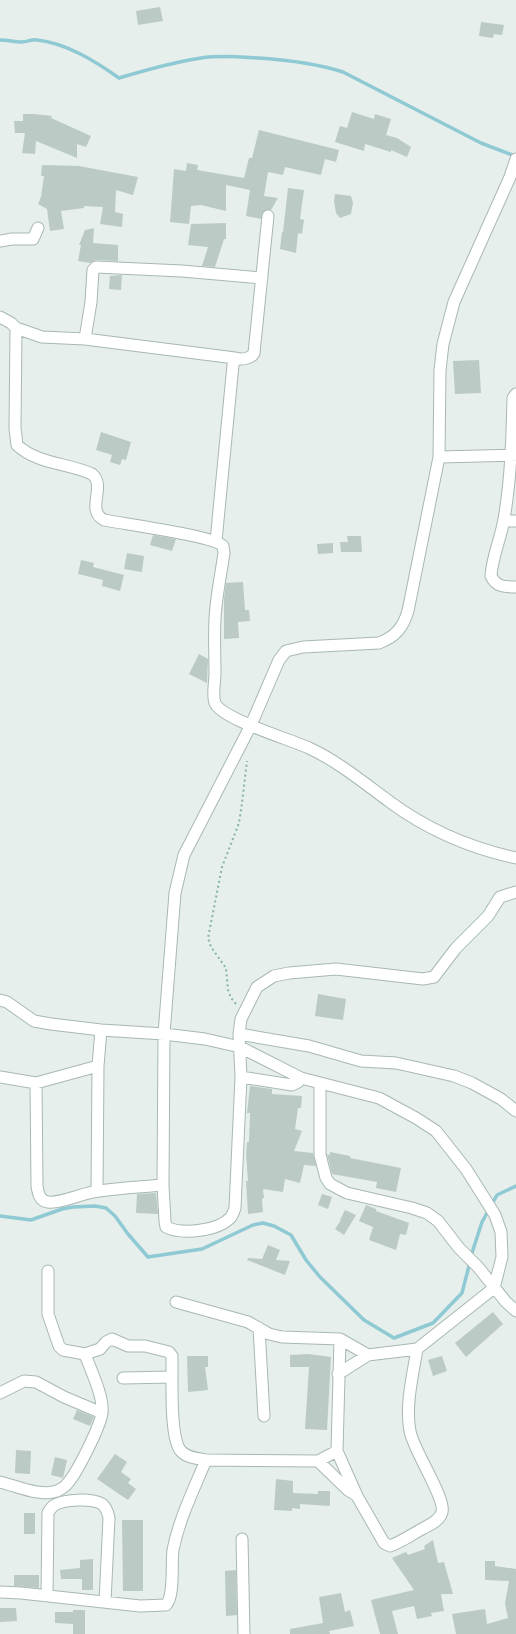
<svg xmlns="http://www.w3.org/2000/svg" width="516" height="1634" font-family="'Public Sans',sans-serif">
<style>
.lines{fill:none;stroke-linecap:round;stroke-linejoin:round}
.stream{stroke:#8ec9d4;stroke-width:3.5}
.building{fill:#bbcac4}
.minor-casing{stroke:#a8b8b2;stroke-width:13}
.path{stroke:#86b3a5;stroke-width:2;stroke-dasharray:2 3;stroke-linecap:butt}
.minor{stroke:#fff;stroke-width:11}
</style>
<rect width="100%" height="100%" fill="#e6efeb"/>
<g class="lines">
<!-- stream -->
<path class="stream" d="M0 40C7 40 15 42 22 42 27 42 32 39 37 40 66 43 95 61 119 78 146 70 173 62 201 58 221 55 240 57 259 58 288 60 315 63 343 72L481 143 515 156
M0 1216 31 1220 62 1209 73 1207 95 1206 106 1208 115 1216 128 1234 148 1257 202 1249 253 1225 263 1223 274 1226 291 1235 306 1260 320 1277 364 1320 394 1338 433 1323 462 1293 470 1262
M471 1256 482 1222 497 1195 516 1186"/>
</g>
<!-- building -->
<path class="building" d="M160 7 163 21 138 25 136 11Z
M481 22 504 25 502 35 494 34 493 38 479 36Z
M352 112 374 119 375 114 391 119 386 135 397 138 411 147 407 157 391 150V152L365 144 364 151 335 142 340 126 347 128Z
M23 114H34L52 116 51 118 91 136 86 147 77 144V158L36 141 35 154 22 153 25 133H15L14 121H23Z
M259 130 339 150 336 162 325 159 321 175 285 167 283 175 268 172 264 196 278 198 271 210H266L263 212 261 219 246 216 250 190 226 185V211L201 205 191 206 189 224 170 222 174 169 186 171 187 163 198 165 197 170 244 178 249 158H252Z
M42 165 79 166 138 177 133 195 116 190 115 212 123 214 122 227 100 224 103 207 84 206V208L61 211 64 229 50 231 47 209 38 204 41 197 44 176H41Z
M288 188 304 190 300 219 304 220 302 234 298 233 296 253 280 249 282 232H283Z
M335 194 351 196 353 203 351 214 340 218 336 213 334 201Z
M226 223V239H224L215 267 202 266 208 247 188 245 191 224Z
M94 228 93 243 118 245V261L96 260 90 263 78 261 81 245H79L85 230Z
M122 275 121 290 109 289 110 276Z
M479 360 481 393 455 394 453 361Z
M101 432 131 442 126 460 122 459 120 465 110 462 112 455 96 450Z
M153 535 176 539 172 551 150 545Z
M347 536H361L362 552H341L340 542H348Z
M333 543V553L318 554 317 544Z
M127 553 144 556 142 572 124 569Z
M81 560 94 563 93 567 124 575 120 591 102 586 103 580 78 574Z
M243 582 245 610H249L250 621 238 622 239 638 224 639V599L226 583Z
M199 654 208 659 207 683 189 674Z
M318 994 346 999 343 1020 315 1016Z
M250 1086 272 1089V1094L302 1096 301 1108H298L295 1129 302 1131 294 1151 313 1153 316 1166 304 1165 300 1183 285 1179 283 1192 263 1189 264 1198 262 1199 263 1212 248 1214 246 1181H248L246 1154 247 1142H249L250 1113H247Z
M330 1152 350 1156V1158L401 1168 396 1192 376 1188 377 1182 332 1174 327 1154 330 1155Z
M156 1193 158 1214 136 1213 137 1194Z
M322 1194 332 1197 328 1209 318 1205Z
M366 1205 376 1209V1211L409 1223 406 1235 400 1234 396 1250 369 1240 373 1227 359 1221Z
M345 1210 356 1215 344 1235 335 1229 341 1220H340Z
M268 1245 280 1250 276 1260 290 1261 285 1275 247 1260 248 1258 262 1259Z
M493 1312 503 1324 466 1357 455 1343Z
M308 1354 331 1357 327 1430 305 1429 309 1367H290V1355Z
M187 1356H208V1367H205L208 1390 188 1392Z
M442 1356 447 1371 433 1376 428 1360Z
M77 1410 94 1417 90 1426 73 1419Z
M16 1450 31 1451 30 1474 15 1473Z
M115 1454 127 1462 121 1472 131 1479 128 1483 136 1489 128 1500 97 1479Z
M55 1457 67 1460 63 1478 51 1475Z
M276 1479 293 1481V1493L318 1494V1491H330V1506L300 1504V1509L292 1508V1511L274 1510Z
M24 1513H35V1534H24Z
M122 1520H143V1591H123Z
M433 1540 438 1563 444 1562 453 1594H441L444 1611 431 1613 432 1616 417 1619 414 1606 392 1611 398 1634H380L371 1600 414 1590 392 1558 406 1552 408 1555 425 1549 424 1546Z
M93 1559V1590H82V1579H61L60 1570 80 1568V1560Z
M485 1561H495V1566L516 1569V1634H456L452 1614 485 1609 487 1624 508 1618 505 1603 509 1581 485 1580Z
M236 1570 237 1615 226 1616 225 1571Z
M14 1575H39V1588L14 1586Z
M341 1593 345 1612 350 1610 354 1626 329 1631 330 1634H290V1629L323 1623 319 1597Z
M0 1608H16L17 1621 0 1622Z
M73 1610H85V1634H73V1624L55 1623V1612H73Z"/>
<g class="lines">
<defs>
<path id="minor" d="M516 159 510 177 454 302 443 344 440 370 439 457 408 611C403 628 395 637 379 643L303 647 286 651 279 660 251 725 184 855 175 893 164 1034 163 1185 165 1221 166 1227C182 1235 219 1231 231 1217 233 1214 234 1211 235 1208L241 1077 239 1034 241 1019 257 987 274 976 289 973 336 969 423 979 434 977 456 948 488 916 500 897 516 892
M0 241 12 239H33L38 228
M0 317 11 323 16 328 15 428 17 445C37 464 68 463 92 474 107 486 85 510 104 520 124 524 214 536 223 546L224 553C221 574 216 597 215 619 214 637 215 655 215 673 215 683 212 694 215 703 221 719 292 740 309 748 339 762 364 783 390 802 428 830 470 848 516 858
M16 328 42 337 85 339 91 302 93 270 96 267 182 271 262 278
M85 339 235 358
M516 394 513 398C512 438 511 479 504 519 501 538 492 557 491 576 496 587 505 587 516 587
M439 457 516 455
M504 521H516
M216 541 233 365 235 358C241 360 251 359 254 353L268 216
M0 1000 7 1002 34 1021 51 1024 101 1030 164 1034 205 1039 240 1047 301 1078 379 1098 416 1118 436 1131 466 1169 495 1215 501 1232 502 1257 494 1288 417 1349 368 1355 338 1374
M239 1034 309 1046 361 1061 396 1063 454 1076 472 1083 501 1099 516 1111
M0 1077 36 1083 98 1066
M241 1077 292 1085 298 1082 301 1078
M36 1083 37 1186C38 1192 39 1201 48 1202 60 1204 85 1192 99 1191 120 1188 142 1187 163 1185
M320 1083V1155L326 1178 330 1184 347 1193 412 1208 427 1213 438 1221 459 1248 478 1267 506 1302 516 1311
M97 1191 98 1066 101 1030
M48 1271V1314L59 1346 63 1350 85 1354
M176 1302 248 1322 269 1334 282 1337 340 1339 368 1355
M259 1328 264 1416
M123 1378 172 1377C172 1394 171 1437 180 1450 186 1458 197 1458 206 1460
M0 1393 24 1381 36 1382 64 1397 102 1413
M337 1451 357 1496 384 1543 390 1546C401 1542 411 1535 422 1529 429 1525 440 1521 442 1512 446 1498 413 1450 410 1431 405 1406 413 1374 417 1349
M318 1461 348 1490 356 1495
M0 1482C17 1486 40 1497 57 1491 61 1489 65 1487 67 1484 77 1473 100 1427 102 1413 104 1396 90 1369 85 1354L100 1349 106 1342 112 1339 128 1346H145L169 1352 172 1356V1377
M242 1539 244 1634
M0 1592 21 1593 140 1606 166 1605C175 1595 171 1564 173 1550 179 1519 194 1489 206 1460L318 1461 337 1451 340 1339
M47 1596 48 1513C49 1511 51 1508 53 1506 63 1499 92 1498 102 1504 106 1507 108 1513 109 1518L105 1602"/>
</defs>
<!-- minor casing -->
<use href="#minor" class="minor-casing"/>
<!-- path -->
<path class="path" d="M236 1004 231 998 228 990 226 968 211 947 208 938 222 867 239 823 242 803 247 761"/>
<!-- minor -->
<use href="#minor" class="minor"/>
</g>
</svg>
